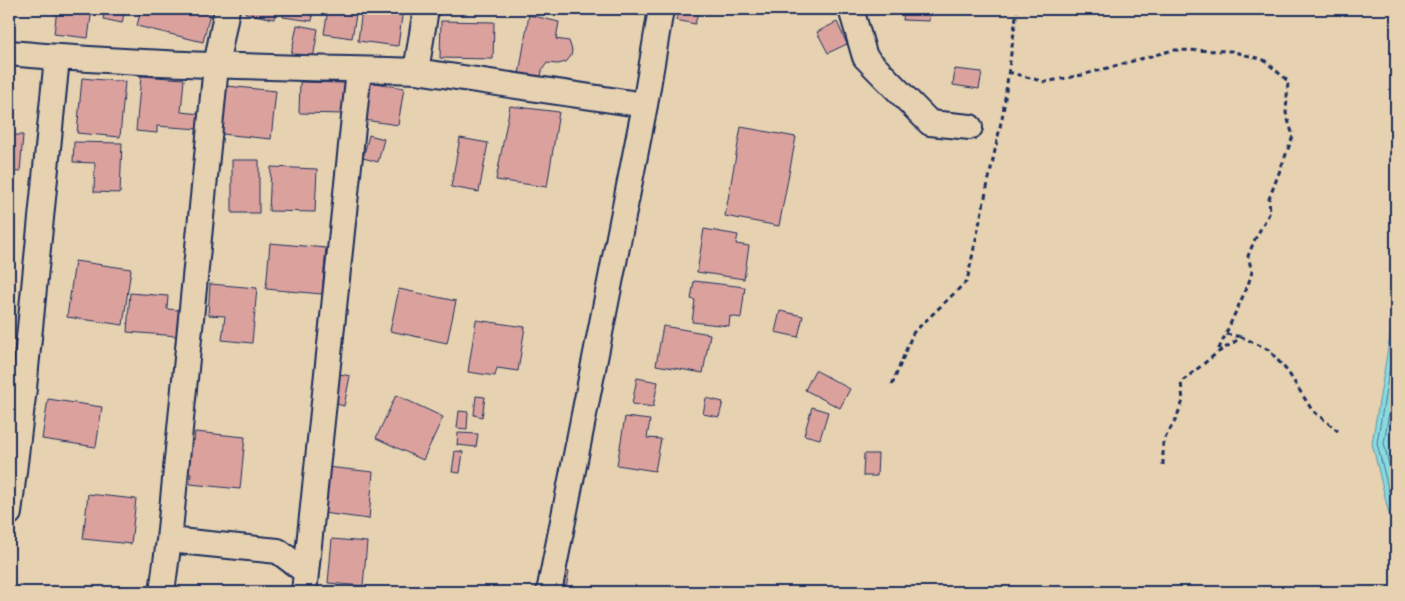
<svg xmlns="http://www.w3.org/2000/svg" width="1405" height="601" font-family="'Playpen Sans',sans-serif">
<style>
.water{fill:#89dadf;stroke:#5d96ab}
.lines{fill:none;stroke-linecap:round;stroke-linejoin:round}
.shore{stroke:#477392;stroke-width:1}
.building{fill:#dba19d;stroke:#1b2f5e}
.minor-casing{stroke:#1b2f5e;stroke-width:28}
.path{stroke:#1b2f5e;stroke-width:3;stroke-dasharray:5 4;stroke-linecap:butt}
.minor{stroke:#e6d1b0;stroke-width:24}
</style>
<rect width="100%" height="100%" fill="#e6d1b0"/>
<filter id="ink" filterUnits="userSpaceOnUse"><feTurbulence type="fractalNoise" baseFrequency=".02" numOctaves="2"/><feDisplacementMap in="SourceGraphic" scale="10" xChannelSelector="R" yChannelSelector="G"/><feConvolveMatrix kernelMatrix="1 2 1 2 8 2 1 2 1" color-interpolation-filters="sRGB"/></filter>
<g filter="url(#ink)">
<!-- water -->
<path class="water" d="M1396 301V543L1372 443Z"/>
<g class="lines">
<!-- shore -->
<path class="shore" d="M1396 331 1377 443 1396 521
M1396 369 1384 443 1396 495
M1396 414 1391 442 1396 463"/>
</g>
<!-- building -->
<path class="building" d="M57 9H92L88 38 54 34Z
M105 9H125L122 23 103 19Z
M141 9H211L203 42 137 26Z
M246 9H276L274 19 245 13Z
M284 9H313L312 21 283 17Z
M328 9H357L352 38 324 34Z
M362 9H403L398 46 358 41Z
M679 9H699L695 24 676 20Z
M904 9H930L929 21 903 20Z
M529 15 559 22 556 39 569 41 572 50 571 56 566 62 558 64 547 63 542 70 541 77 519 74Z
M441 21 494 22 493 59 440 58Z
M837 22 847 44 828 53 817 32Z
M297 25 318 29 313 59 291 55Z
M955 69 982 72 979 89 953 85Z
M141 76 184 79 181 112 201 114 199 129 157 126V133L136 131Z
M82 78 125 82 120 137 77 133Z
M300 82 345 83V114L299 113Z
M370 82 404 88 398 125 364 120Z
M227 86 276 91 271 139 222 134Z
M510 106 559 112 547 187 496 180Z
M741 127 796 137 779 226 725 216Z
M9 135H23L20 172 9 171Z
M369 135 384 139 378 162 363 158Z
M460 138 488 143 479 192 451 187Z
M74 142 122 143 120 193 94 192 95 163 73 162Z
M232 160H259V213H232Z
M271 167 317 169 315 212 269 211Z
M704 229 738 235 736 244 749 246 744 279 697 272Z
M270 243 326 248 322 294 266 289Z
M75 261 131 269 123 325 67 317Z
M694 281 745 287 741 318 730 316 729 326 692 322 695 300 691 299Z
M210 284 257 288 252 343 222 340 225 316 208 315Z
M399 289 456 301 447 343 390 331Z
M130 293 168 296 167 309 181 310 178 336 127 332Z
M780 311 803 316 798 337 775 332Z
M476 320 525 327 518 371 497 368 495 376 468 372Z
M663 326 710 334 703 373 656 365Z
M815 370 850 389 840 408 805 390Z
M335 373 350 376 344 406 329 402Z
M637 378 658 382 653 407 632 404Z
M396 395 443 417 423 460 376 438Z
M476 396 485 397 482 417 474 415Z
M706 398 723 402 719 417 703 414Z
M48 399 102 407 96 447 42 439Z
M812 407 828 412 820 439 804 435Z
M459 411 468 412 467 429 457 428Z
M625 417 650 420 647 438 661 439 655 471 617 465Z
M195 432 245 437 240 489 190 484 191 474H186L190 441H194Z
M458 433 478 434 476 447 457 445Z
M455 451 463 452 460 473 452 472Z
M864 454H878L877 476H863Z
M327 467 373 472 369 519 323 513Z
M88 494 136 499 131 544 83 539Z
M332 539 367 542 363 586 328 583Z
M552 569 569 572 566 588 550 585Z
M238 589 270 592H237Z"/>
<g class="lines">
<defs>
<path id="minor" d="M426 9 416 71 645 105
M851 9 865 57 930 123 970 127
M9 53C144 65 280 67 416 71
M9 513 24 388 57 58
M169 540 278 551 306 572
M162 592 169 540 216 66 227 9
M304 592 359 70
M549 592 645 105 661 9"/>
</defs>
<!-- minor casing -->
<use href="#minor" class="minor-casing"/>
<!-- path -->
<path class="path" d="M1008 72 1045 82 1082 75 1173 50 1231 51 1264 60 1288 81 1286 113 1293 136 1269 199 1270 212 1255 239 1248 256 1252 272 1248 285 1217 353
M1226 334 1242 337
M892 385 913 333 967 281 1003 113 1017 9
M1163 465V441L1175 421 1183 401 1181 382 1217 353 1242 337 1269 350 1288 372 1312 410 1338 431"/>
<!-- minor -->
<use href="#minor" class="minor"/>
</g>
</g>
<!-- margin -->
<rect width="1405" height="601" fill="none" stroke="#e6d1b0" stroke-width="30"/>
<rect x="15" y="15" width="1375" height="571" fill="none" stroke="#1b2f5e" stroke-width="2" filter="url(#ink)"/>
</svg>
